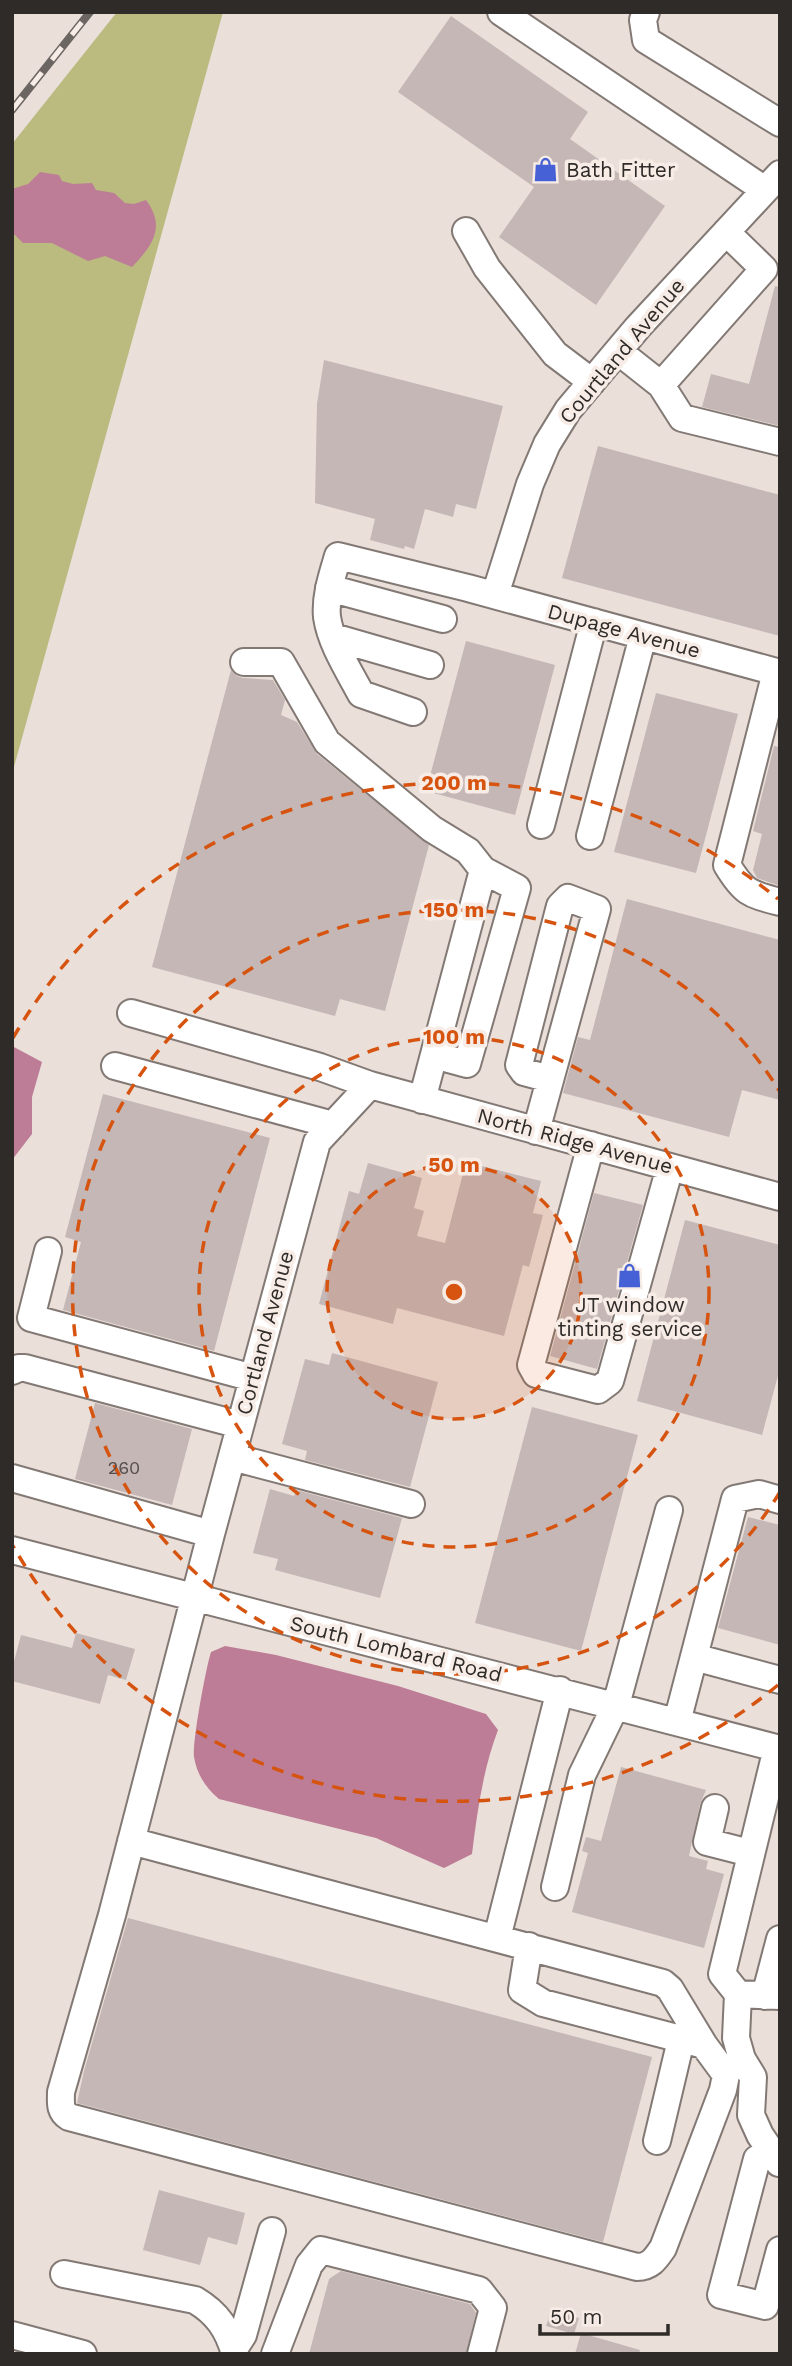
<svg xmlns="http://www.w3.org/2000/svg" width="792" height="2366" font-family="'Work Sans',sans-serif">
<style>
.green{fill:#bbba7f}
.water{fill:#bd7d96}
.building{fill:#c4b7b6}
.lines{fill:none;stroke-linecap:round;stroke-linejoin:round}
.minor-casing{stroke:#837974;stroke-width:30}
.minor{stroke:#fff;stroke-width:26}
.rail-casing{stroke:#6c6662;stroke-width:8}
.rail{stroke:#f7ece6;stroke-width:5;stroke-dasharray:16;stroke-linecap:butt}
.ring{fill:none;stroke:#d6540f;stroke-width:3.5;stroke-dasharray:12 9}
.labels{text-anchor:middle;stroke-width:7;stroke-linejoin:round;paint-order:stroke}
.number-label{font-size:18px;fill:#544e4c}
.poi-label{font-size:21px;fill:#2f2b28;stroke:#f7ece6;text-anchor:start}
.street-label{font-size:21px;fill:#2f2b28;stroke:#f7ece6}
.centre{fill:#d6540f;stroke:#f7ece6;stroke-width:3.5}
.ring-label{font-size:21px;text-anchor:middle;font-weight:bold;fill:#d6540f;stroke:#f7ece6;stroke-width:7;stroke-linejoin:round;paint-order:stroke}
</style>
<rect width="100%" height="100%" fill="#eadfd9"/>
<!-- green -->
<path class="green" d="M117 12H223L12 774V144Z"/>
<!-- water -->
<path class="water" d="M40 172 59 175 62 181 73 184 92 183 96 190 114 193 125 203 134 204 146 200C167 228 151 247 132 267L105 256 88 261 52 243H23L12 232V189L28 184Z
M12 1046 42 1062 32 1097V1134L12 1160Z
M225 1646 276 1655 398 1686 486 1714 498 1730C483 1769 477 1813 472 1854L444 1868 376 1838 219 1799C206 1788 197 1775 194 1757 192 1743 206 1667 211 1652Z"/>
<!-- building -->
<path class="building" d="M451 16 588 112 570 139 665 206 596 305 499 237 534 187 398 92Z
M775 286 780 287V426L702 407 711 374 749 384Z
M324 360 503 406 476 509 456 504 453 517 425 509 414 549 405 546 404 549 370 540 375 519 315 503 317 404Z
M598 446 780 495V636L562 578Z
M466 641 555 665 515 815 426 791Z
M231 670 237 676 243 678 273 680 285 700 281 715 297 722 317 754 429 845 385 1011 340 999 335 1016 152 967Z
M656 693 738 714 696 873 614 852Z
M774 746 780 747V886L757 878 753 870 762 834 753 831Z
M627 899 780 940V1100L742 1090 729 1137 563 1093 578 1037 590 1040Z
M103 1094 270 1138 214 1351 63 1310 81 1242 65 1237Z
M466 1162 541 1181 533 1213 543 1215 529 1267 523 1265 504 1336 397 1308 393 1324 319 1304 349 1191 359 1194 368 1163 422 1178 414 1208 424 1211 417 1236 445 1243Z
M594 1193 643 1205 597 1369 550 1356Z
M685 1220 780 1245V1368L762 1435 637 1401Z
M332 1353 438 1382 410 1487 305 1460 307 1451 282 1444 305 1359 329 1365Z
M95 1403 192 1429 172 1505 75 1479Z
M532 1407 638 1435 581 1651 475 1623Z
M270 1489 294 1496 296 1490 402 1518 380 1598 275 1570 278 1559 253 1553Z
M748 1517 780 1525V1645L718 1628Z
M76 1633 135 1649 126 1680 108 1675 100 1704 12 1681V1669L21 1635 72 1648Z
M621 1767 706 1790 700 1804 689 1856 708 1861 706 1869 724 1874 704 1948 572 1912 588 1853 582 1851 586 1837 601 1841Z
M128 1918 652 2057 603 2242 77 2103 84 2071Z
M159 2190 245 2213 237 2245 208 2237 200 2265 143 2250Z
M341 2271 470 2304 476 2313 466 2354H309L329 2279Z
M552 2309 579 2318 574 2334 546 2326Z
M581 2333 640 2350 639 2354H575Z"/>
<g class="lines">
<defs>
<path id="minor" d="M501 12 765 190
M646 12 643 20 646 40 780 123
M466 231 487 268 555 354 592 382
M618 351 661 385 682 418 780 442
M661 385 764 269 726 232
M329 588 443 619
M495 595 530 484 547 444 568 410 638 327 780 174
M333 637 430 665
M244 662H281L327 742 432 829 468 851 483 870 517 888 467 1064 434 1055
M776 672 727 865C744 893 749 894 780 902
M413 712 361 694C349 671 331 644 327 617 325 597 332 576 338 556L468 588 780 673
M541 825 594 622
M590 836 643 636
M131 1013 320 1067 370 1085 780 1197
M115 1066 333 1125
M422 1100 483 870
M536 1131 597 909 568 898 560 906 519 1065 524 1072 550 1079
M591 1145 531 1365 536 1374 598 1390 610 1381 670 1167
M48 1251 31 1318 253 1378
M12 1371 19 1368H25L240 1425
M232 1457 411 1504
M12 1478 211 1534
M12 1550 780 1749
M694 1657 780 1680
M677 1722 735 1499 759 1494 780 1500
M777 1748 722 1974 738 1994 780 1996
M715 1808 707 1842 750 1853
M131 1841 663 1983 670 1989 704 2045 726 2075 723 2090 663 2248C656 2258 651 2267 637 2267L69 2117C59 2111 61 2102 61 2092L112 1915 211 1534 317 1142 370 1085
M555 1887 582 1775 616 1705 669 1510
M497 1938 560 1690
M529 1946 522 1990 543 2003 704 2045
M738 1994 736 2038 742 2059 753 2077 751 2115 760 2135 779 2163
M765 1996 780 1939
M657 2141 681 2040
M771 2150 757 2159 721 2295 765 2306 780 2250
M64 2274 195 2300C217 2313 228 2329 235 2354
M12 2335 83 2354
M234 2349 243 2335 272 2231
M275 2354 309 2265 321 2250 479 2290 493 2308 481 2354"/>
</defs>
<!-- minor casing -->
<use href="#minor" class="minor-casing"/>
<!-- minor -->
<use href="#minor" class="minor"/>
<defs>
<path id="rail" d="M12 110 90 12"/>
</defs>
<!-- rail casing -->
<use href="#rail" class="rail-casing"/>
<!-- rail -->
<use href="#rail" class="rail"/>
</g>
<!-- distance rings -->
<circle cx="454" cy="1292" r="127" fill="#d6540f" fill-opacity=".12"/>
<g class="ring">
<circle cx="454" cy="1292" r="127"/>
<circle cx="454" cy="1292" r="255"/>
<path d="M780 1492A382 382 0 1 1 780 1092"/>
<path d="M778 1685A509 509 0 0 1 13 1546M13 1038A509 509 0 0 1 778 899"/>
</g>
<!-- icons -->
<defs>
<symbol id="shop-bare" viewBox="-9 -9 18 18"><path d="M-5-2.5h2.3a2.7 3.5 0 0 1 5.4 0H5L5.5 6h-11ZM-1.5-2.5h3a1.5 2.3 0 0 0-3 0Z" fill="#4661d5" stroke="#f7ece6" stroke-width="2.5" paint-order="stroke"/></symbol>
</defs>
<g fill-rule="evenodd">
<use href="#shop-bare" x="528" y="152" width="35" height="35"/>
<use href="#shop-bare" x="612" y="1258" width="35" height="35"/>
</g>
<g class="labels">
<!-- number labels -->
<g class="number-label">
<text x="124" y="1474">260</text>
</g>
<!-- poi labels -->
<g class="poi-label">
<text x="566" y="177">Bath Fitter</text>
<text x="630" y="1312" text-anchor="middle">JT window<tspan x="630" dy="24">tinting service</tspan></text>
</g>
<!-- street labels -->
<g class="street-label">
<text transform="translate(622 351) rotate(-50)" y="7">Courtland Avenue</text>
<text transform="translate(624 631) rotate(15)" y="7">Dupage Avenue</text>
<text transform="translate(575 1141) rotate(15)" y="7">North Ridge Avenue</text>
<text transform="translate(265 1333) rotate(-75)" y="7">Cortland Avenue</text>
<text transform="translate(396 1649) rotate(14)" y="7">South Lombard Road</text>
</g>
</g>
<circle cx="454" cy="1292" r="10" class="centre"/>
<g class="ring-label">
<text x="454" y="790">200 m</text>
<text x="454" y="917">150 m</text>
<text x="454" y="1044">100 m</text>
<text x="454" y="1172">50 m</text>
</g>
<!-- border -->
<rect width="792" height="2366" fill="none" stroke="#2f2b28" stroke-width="28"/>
<!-- scale -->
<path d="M540 2324v10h128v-10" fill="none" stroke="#2f2b28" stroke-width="3.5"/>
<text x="550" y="2324" font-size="21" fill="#2f2b28" stroke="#f7ece6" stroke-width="5" paint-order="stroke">50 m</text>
</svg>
